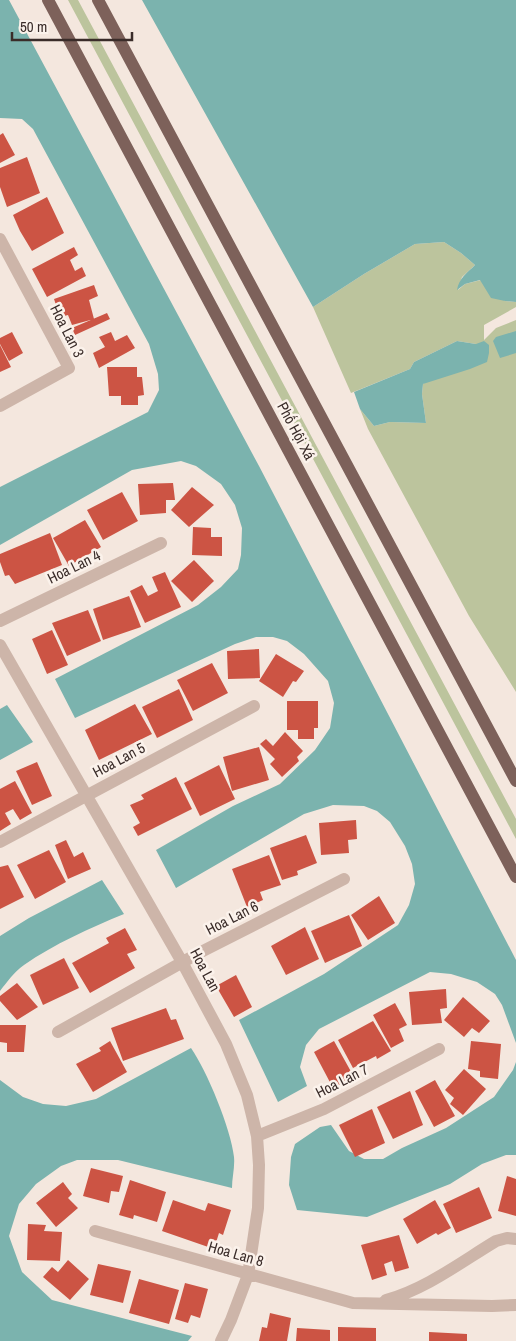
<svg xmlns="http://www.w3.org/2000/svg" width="516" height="1341" font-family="'Archivo Narrow',sans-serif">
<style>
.green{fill:#bcc49d}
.water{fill:#7bb3ae}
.building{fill:#cc5444}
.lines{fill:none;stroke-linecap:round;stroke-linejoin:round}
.minor{stroke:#cdb5a9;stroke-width:12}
.major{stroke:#7d615a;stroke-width:12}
.labels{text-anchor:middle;stroke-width:5;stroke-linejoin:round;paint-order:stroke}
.street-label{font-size:15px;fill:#3a2c29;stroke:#fbf2eb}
</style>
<rect width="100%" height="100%" fill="#f4e7de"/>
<!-- green -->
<path class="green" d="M68 0H78L516 819V839Z
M444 242 461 253 475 265 462 277 458 290 465 284 481 280 505 301 516 302V307L484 325V340L496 328 516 320V692L469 616 368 429 360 409 374 426 390 422 426 423 422 394 423 384 476 344 457 341 414 362 410 369 351 393 313 307 364 274 415 244Z"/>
<!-- water -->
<path class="water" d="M0 0H9L259 466 516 960V1043L502 1005 495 994 477 982 451 974 430 972 319 1029 306 1045 300 1067 307 1086 278 1102 239 1020 324 974 398 925 409 905 415 884 412 864 405 846 390 822 377 811 364 806 333 805 304 814 176 888 156 850 233 806 280 784 315 750 330 728 334 703 328 681 304 654 287 641 273 637H256L235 644 75 718 55 679 198 605 221 587 238 569 241 555 242 528 235 505 221 484 196 466 181 461 132 470 0 545V487L148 412 159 390 158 374 149 344 33 129 22 119 0 118Z
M142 0H516V302L505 301 491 298 480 280 465 284 457 290C459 278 467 273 475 265L461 253 444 242 415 244 364 274 313 307Z
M516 331V353L500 358 493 341 496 337Z
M457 341 476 344 484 341 489 345V353L487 362 470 369 423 384 422 394 426 423 390 422 374 426 360 409 354 392 410 369 414 362Z
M7 705 33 742 0 760V709Z
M102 880 124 914C90 928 54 944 24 965 14 972 7 982 0 991V936L29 918Z
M191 1048C207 1071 231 1129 234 1157 235 1167 232 1178 232 1188L118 1160H77L61 1166 36 1184 19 1204 9 1236 22 1272 52 1300 192 1336 188 1341H0V1080L23 1097 43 1104 66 1106 96 1099Z
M516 1062V1155H506L482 1164 450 1184 367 1217 297 1210 289 1185 291 1157 295 1144 320 1127 331 1125 349 1151 364 1159H383L402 1148 446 1128 494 1097 513 1070Z"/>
<!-- building -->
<path class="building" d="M3 133 15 155 0 163V135Z
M27 157 40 193 7 207 0 187V168Z
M47 197 64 233 32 251 20 231 13 215Z
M74 247 78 255 70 260 75 271 82 267 86 276 47 297 32 269Z
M94 285 98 296 89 300 94 319 72 325 68 315 60 317 54 299Z
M107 313 110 319 75 335 72 328Z
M12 332 23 353 9 361 0 344V338Z
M111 332 115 341 127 335 135 348 99 368 93 353 105 347 99 337Z
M0 345 11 367 0 372Z
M107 367H137V377H142L144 395 138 396V405H121V396H109Z
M173 483 175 500H166V513L140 515 138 484Z
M192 487 214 505 189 527 171 510Z
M122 492 138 521 103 540 87 510Z
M85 520 101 547 69 566 53 538Z
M193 527 211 528V537H222V556L192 555Z
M50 533 62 565 15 584 9 575 5 576 0 562V554Z
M194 560 214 581 192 602 171 581Z
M165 572 181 607 145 623 130 591 142 585 148 596 158 591 152 577Z
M129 596 141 627 103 640 93 609Z
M88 610 101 641 67 656 52 623Z
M52 630 68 665 47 674 32 639Z
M259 649 260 678 228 679 227 651Z
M276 654 304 671 296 682 293 681 283 697 259 681Z
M212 663 228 693 193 711 177 680Z
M179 689 193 720 157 738 142 707Z
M287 701H318V728H314V739H298V730H287Z
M135 704 152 734 99 760 85 730Z
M285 732 303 751 297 757 299 761 282 777 270 764 275 759 260 744 266 739 273 746Z
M259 747 269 780 232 791 223 757Z
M37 762 52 796 32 805 16 771Z
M219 765 235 799 200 816 184 783Z
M176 777 192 809 138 836 133 827 140 823 130 805 144 799 141 795Z
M15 781 32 813 20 820 13 809 5 813 11 824 0 831V789Z
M356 820 357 839 348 840 349 853 321 855 319 823Z
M306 835 317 863 297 871 298 875 282 880 270 848Z
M66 840 74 857 83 852 91 869 68 879 55 845Z
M49 850 66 882 35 899 17 865Z
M269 855 281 885 260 892 263 900 247 907 232 869Z
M8 865 24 897 0 909V867Z
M379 896 395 923 368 940 351 915Z
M349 915 362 946 325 963 311 931Z
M305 927 319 959 286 975 271 946Z
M125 928 137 950 127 954 135 968 90 993 72 963 109 943 106 938Z
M64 958 79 988 43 1005 30 975Z
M236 975 252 1007 234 1017 216 986Z
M17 983 38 1007 17 1020 0 1001V996Z
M446 989 447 1008 440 1009 442 1023 412 1025 409 992Z
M463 997 490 1021 479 1033 472 1028 464 1037 444 1020Z
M395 1003 407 1025 399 1029 404 1041 391 1048 373 1015Z
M166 1008 171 1020 176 1019 184 1039 123 1061 111 1028Z
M373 1021 391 1051 377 1059 376 1056 353 1068 338 1040Z
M0 1025H26L24 1052H7V1043L0 1042Z
M110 1041 127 1072 93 1092 76 1064 101 1051 99 1048Z
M334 1041 354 1077 333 1088 314 1052Z
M471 1041 501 1044 498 1079 480 1077V1071L468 1069Z
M464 1069 486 1089 463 1115 450 1104 454 1098 445 1090Z
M435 1080 455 1116 434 1127 415 1091Z
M410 1091 423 1125 393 1139 377 1107Z
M372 1109 385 1143 355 1157 339 1125Z
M91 1168 123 1176 119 1192 111 1191 109 1203 83 1196Z
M507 1176 516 1179V1216L498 1211Z
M130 1180 166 1192 157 1222 134 1215 133 1219 119 1215Z
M63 1182 72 1194 68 1198 78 1208 56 1227 36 1203Z
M479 1187 492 1218 456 1233 443 1204Z
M173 1200 205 1211 208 1203 231 1210 223 1235 219 1233 214 1249 162 1231Z
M435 1200 451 1228 438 1235 436 1233 417 1244 403 1219Z
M28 1224 46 1225 44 1231 62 1232 60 1261 27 1260Z
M399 1235 409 1268 395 1272 392 1261 384 1264 387 1275 372 1280 361 1245Z
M68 1260 89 1279 70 1300 43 1277 52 1267 58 1272Z
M98 1264 131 1271 123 1303 90 1295Z
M139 1279 179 1290 169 1324 129 1313Z
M185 1283 208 1289 200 1318 191 1315 188 1323 175 1319Z
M270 1313 291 1318 287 1341H259L262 1327 267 1328Z
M338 1327 376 1328V1341H338Z
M297 1328 330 1330V1341H296Z
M429 1332 467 1334V1341H429Z"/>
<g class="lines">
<!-- minor -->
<path class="minor" d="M0 239 69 368 0 406
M0 621 161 543
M0 645 182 962 226 1044 247 1095 257 1136 259 1165 258 1208 248 1275 231 1320 221 1341
M0 842 254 706
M58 1032 197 954 344 879
M257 1136 324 1109 439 1049
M95 1231 353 1303 492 1306 516 1305
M386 1300C426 1289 461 1262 496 1241L507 1238 516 1239"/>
<!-- major -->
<path class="major" d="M48 0 516 877
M98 0 516 781"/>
</g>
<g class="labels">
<!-- street labels -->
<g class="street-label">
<text transform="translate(67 331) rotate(63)" y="5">Hoa Lan 3</text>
<text transform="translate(296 431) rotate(62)" y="5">Phố Hội Xá</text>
<text transform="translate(74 567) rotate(-26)" y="5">Hoa Lan 4</text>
<text transform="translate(119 760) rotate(-28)" y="5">Hoa Lan 5</text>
<text transform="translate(232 918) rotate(-27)" y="5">Hoa Lan 6</text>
<text transform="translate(205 970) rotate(62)" y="5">Hoa Lan</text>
<text transform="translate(342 1081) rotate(-27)" y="5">Hoa Lan 7</text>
<text transform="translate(236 1254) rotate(16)" y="5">Hoa Lan 8</text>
</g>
</g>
<!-- scale -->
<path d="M12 32v8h120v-8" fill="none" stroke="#3a2c29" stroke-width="2.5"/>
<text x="20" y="32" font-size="15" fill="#3a2c29" stroke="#fbf2eb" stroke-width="4" paint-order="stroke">50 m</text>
</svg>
